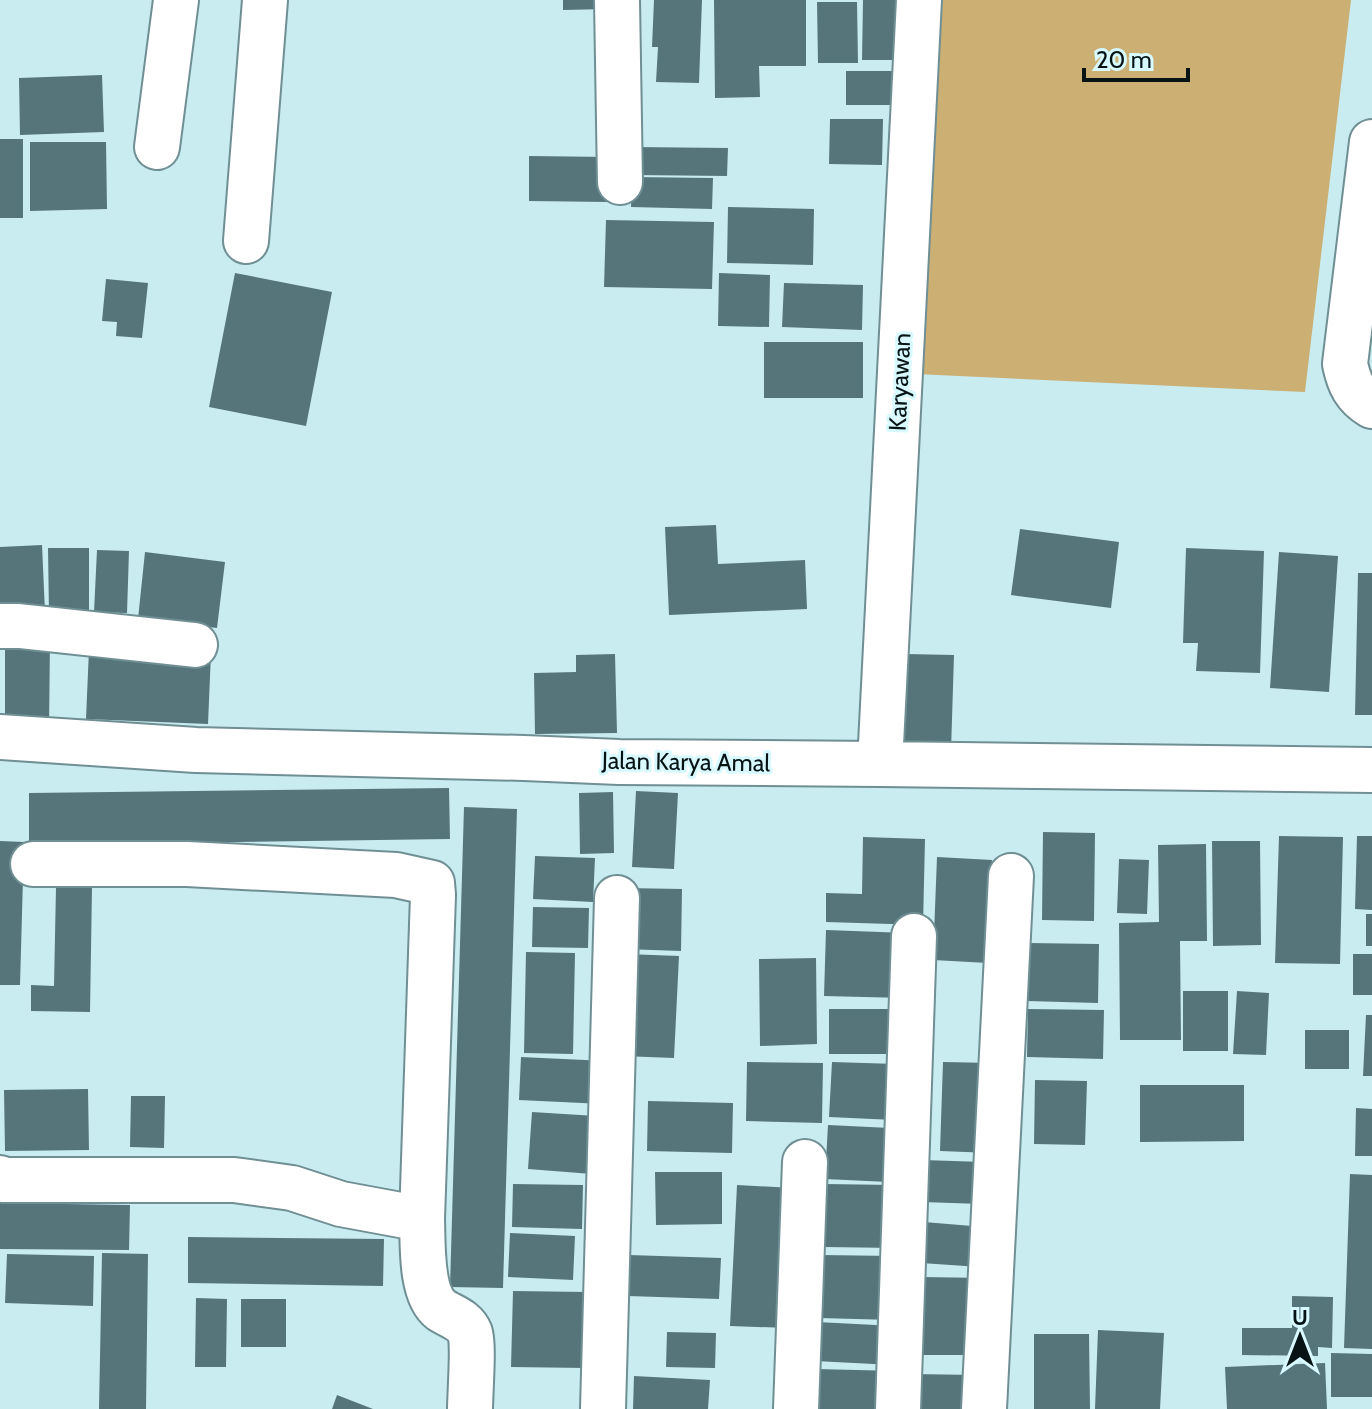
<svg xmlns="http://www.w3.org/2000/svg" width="1372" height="1409" font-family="Cabin,sans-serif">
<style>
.green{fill:#cbaf73}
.building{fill:#56757b}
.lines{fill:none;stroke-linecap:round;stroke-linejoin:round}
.minor-casing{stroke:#6f8f94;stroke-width:48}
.minor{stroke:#fff;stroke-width:44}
.labels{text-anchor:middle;stroke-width:6;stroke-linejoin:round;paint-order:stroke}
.street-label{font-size:24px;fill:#071315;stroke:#d7f9ff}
</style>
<rect width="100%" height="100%" fill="#c9ecf1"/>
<!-- green -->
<path class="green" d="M940 0H1351L1305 392 916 374Z"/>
<!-- building -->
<path class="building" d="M563 0H608V9L563 10Z
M654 0H702L699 83 656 82 658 47H652Z
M714 0H806V66H759L760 97 715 98Z
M863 0H903L902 60H862Z
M817 2H857L858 63H818Z
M846 71H896V105H846Z
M102 75 104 132 20 135 19 78Z
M830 119H883L882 165 829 164Z
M0 139H23V218H0Z
M30 142H106L107 209 30 211Z
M633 147 728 148 727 176 633 175Z
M529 156 609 157 608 202 529 201Z
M632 177 713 178 712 209 631 207Z
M728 207 814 209 813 265 727 263Z
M606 220 714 222 712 289 604 287Z
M235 273 332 292 306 426 209 407Z
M719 273 770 275 769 327 718 326Z
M106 279 148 283 142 338 116 336 117 322 102 321Z
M784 283 863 285 862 330 782 327Z
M764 342H863V398H764Z
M716 525 718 564 805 560 807 609 669 615 665 527Z
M1020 529 1119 542 1111 608 1011 595Z
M42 545 45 612 0 615V547Z
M48 548H89V614L49 615Z
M1186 548 1264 551 1260 673 1196 671 1198 643H1183Z
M97 550 129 551 127 613 94 612Z
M145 552 225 562 217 628 138 619Z
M1279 552 1338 556 1329 692 1270 688Z
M1358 573H1372V715H1355Z
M5 639 50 640 49 730 5 729Z
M89 649 211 653 208 724 86 719Z
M615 654 617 733 535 734 534 673 576 672V655Z
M906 654 954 655 951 751 903 750Z
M449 788 450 839 29 845V793Z
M636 791 678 793 674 869 632 867Z
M613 792 614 853 580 854 579 793Z
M464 807 517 809 503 1288 450 1287Z
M1043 832 1095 833 1094 921 1042 920Z
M1279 836 1343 837 1340 964 1275 963Z
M1357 836H1372V910L1355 909Z
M863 837 925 839 923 925 826 922V893L862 894Z
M0 841 24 842 20 985H0Z
M1212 841H1260L1261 945 1213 946Z
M1206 844 1207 941H1180L1181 1040H1120L1119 923 1159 922 1158 845Z
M535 856 595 858 593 902 533 899Z
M937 857 992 860 988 963 933 960Z
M1119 859 1149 860 1147 914 1117 913Z
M56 887H92L90 1012 31 1011V985L54 986Z
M624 888 682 889 681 951 624 949Z
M533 907 589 908 588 948 532 947Z
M1366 914H1372V946H1366Z
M826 930 907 933 905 998 824 996Z
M1028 943 1099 944 1098 1003 1027 1001Z
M526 952 575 953 573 1054 524 1053Z
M626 954 679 956 674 1058 622 1056Z
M1353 954H1372V995H1353Z
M816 958 817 1044 760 1046 759 959Z
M1183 991H1228V1051H1183Z
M1237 991 1269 993 1266 1055 1233 1054Z
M829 1009H898V1054H829Z
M1028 1009 1104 1010 1103 1059 1027 1057Z
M1366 1015H1372V1076H1363Z
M1305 1030H1349V1069H1305Z
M521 1057 606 1061 603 1104 519 1100Z
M747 1062 823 1063 822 1123 746 1121Z
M832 1062 896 1064 894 1120 829 1117Z
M943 1062 994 1063 991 1153 940 1151Z
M1035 1080 1087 1081 1085 1145 1034 1144Z
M1140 1085H1244V1141L1140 1142Z
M88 1089 89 1150 5 1151 4 1090Z
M131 1096H165L164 1148 130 1147Z
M648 1101 733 1103 732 1153 647 1151Z
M1356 1108 1372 1109V1156H1355Z
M532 1112 596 1116 592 1174 528 1169Z
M828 1125 890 1128 888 1182 825 1179Z
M923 1160 983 1162 982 1204 922 1202Z
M655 1172H722V1224L656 1225Z
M1350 1174 1372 1175V1349L1344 1348Z
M513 1184 583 1185 582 1229 512 1227Z
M825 1184 895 1185V1248L825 1247Z
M737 1185 793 1188 787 1328 730 1326Z
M0 1203 130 1205 129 1250 0 1249Z
M924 1222 984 1227 980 1267 921 1263Z
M510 1233 575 1236 573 1280 508 1277Z
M188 1237 384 1239 383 1286 188 1283Z
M102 1253 148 1254 146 1409H99Z
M7 1254 94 1256 93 1306 5 1303Z
M629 1255 721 1258 719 1299 628 1296Z
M821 1255 894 1256 893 1320 819 1318Z
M922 1277 986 1278 985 1355H921Z
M513 1291 587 1292 585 1368 511 1367Z
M1292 1296 1333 1297 1332 1348 1318 1347V1356L1242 1355V1328H1292Z
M196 1298 227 1299 226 1367H195Z
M241 1299H286V1347H241Z
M817 1322 895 1326 893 1365 815 1361Z
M1098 1330 1164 1333 1160 1409H1095Z
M667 1332 716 1333 715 1368 666 1367Z
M1034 1334H1089L1090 1409H1034Z
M1331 1353 1372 1354V1397H1331Z
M1325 1363 1327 1409H1227L1225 1367Z
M815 1369 898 1371 897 1409H814Z
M910 1374 978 1375 977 1409H909Z
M634 1376 710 1380 708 1409H633Z
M337 1395 373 1409H332Z"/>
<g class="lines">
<defs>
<path id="minor" d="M617 0 620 182
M1372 142 1345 364C1349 383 1355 396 1372 406
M157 147 176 0
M246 241 265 0
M0 626H19L195 645
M0 737 196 750 524 758 619 762 880 764 1372 770
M880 764 919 0
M33 864H187L396 875 432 883 433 895 422 1219C423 1243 420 1294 441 1310 452 1317 465 1320 470 1333 474 1341 470 1396 470 1409
M0 1178 3 1180H234L292 1188 341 1204 422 1219
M603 1409 617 898
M796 1409 805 1162
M898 1409 914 936
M984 1409 1011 876"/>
</defs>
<!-- minor casing -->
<use href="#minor" class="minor-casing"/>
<!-- minor -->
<use href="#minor" class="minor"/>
</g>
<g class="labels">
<!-- street labels -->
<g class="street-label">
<text transform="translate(900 382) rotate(-87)" y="8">Karyawan</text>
<text transform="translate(686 762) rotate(1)" y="8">Jalan Karya Amal</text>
</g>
</g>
<!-- north arrow -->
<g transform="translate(1300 1337)" stroke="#d7f9ff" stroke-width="6" paint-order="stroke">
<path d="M0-6L14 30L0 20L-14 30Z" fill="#071315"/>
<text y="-12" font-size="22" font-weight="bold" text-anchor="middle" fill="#071315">U</text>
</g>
<!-- scale -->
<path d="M1084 68v12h104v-12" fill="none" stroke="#071315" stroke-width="4"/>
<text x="1096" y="68" font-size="24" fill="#071315" stroke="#d7f9ff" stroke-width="6" paint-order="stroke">20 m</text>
</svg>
